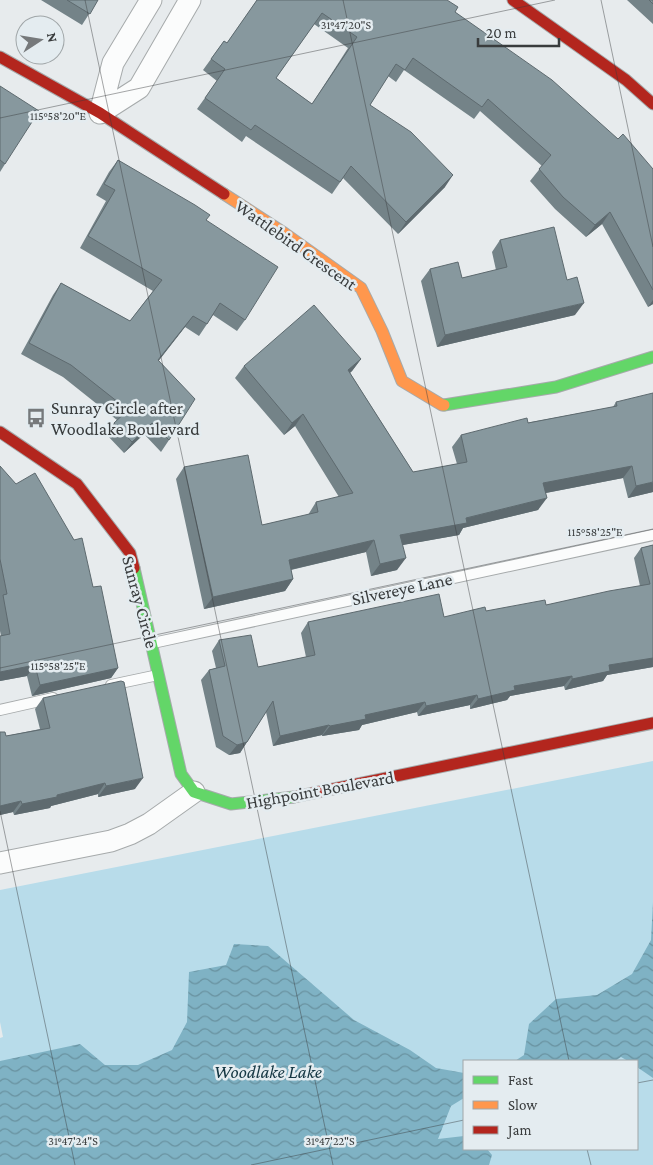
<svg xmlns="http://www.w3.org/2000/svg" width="653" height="1165" font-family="'Crimson Pro',serif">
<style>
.park{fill:#b8dcea;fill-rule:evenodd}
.water{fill:url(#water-waves)}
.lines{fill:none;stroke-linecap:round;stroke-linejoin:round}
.lane-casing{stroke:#a6aaab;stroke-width:12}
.street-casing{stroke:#a6aaab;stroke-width:23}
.fast-casing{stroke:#a6aaab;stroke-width:13}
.slow-casing{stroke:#a6aaab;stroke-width:13}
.jam-casing{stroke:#a6aaab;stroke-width:13}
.lane{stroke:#fbfcfc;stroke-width:10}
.street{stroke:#fbfcfc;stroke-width:21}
.fast{stroke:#63d668;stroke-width:11}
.slow{stroke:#ff974d;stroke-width:11}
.jam{stroke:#b3261e;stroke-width:11}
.wall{fill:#748388;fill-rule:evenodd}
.shaded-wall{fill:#5e6a6f}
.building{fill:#87989e;stroke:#5e6a6f;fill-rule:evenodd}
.ticks{fill:none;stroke:#393c3d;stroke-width:1;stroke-opacity:0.45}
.labels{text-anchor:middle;stroke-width:5;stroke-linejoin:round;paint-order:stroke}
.street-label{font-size:18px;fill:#393c3d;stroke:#e4ecf0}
.poi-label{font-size:18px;fill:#393c3d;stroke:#e4ecf0;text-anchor:start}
.water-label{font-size:19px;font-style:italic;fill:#153743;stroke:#e4ecf0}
.ticks-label{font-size:12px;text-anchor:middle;fill:#393c3d;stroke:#e4ecf0;stroke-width:5;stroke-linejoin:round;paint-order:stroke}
</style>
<defs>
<pattern id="water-waves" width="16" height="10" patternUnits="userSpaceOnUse" patternTransform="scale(1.25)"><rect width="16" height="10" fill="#7fb2c4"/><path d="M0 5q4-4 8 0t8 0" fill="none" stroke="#6992a0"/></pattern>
</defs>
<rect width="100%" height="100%" fill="#e7ebed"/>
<!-- park -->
<path class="park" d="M653 761V1165H0V1038L3 1037 0 1022V890ZM464 1061H637V1149H464Z"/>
<!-- water -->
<path class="water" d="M653 902V1078L637 1067V1061H628L621 1057 615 1061H515L524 1055 529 1024 556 999 597 995 632 974 651 940Z
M234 944 268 946 354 1020 410 1050 436 1068 464 1073V1098L451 1106 438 1139 464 1136V1149H487L492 1155 489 1165H0V1061L80 1044 105 1065H138L172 1050 187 1022 189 972 226 965Z"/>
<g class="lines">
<defs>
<path id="lane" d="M153 643 653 535
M111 685 158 675
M0 710 53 698"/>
<path id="street" d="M100 113 139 88 190 0
M100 113 113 63 151 0
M0 863 111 841 130 834 149 824 194 792"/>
<path id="fast" d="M444 405 556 387 653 357
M134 568 181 774 194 792 231 804 294 797"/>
<path id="slow" d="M224 194 284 233 361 288 382 331 402 381 442 405H444"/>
<path id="jam" d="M513 0 626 80 653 104
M0 57 100 113 224 194
M0 432 77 484 130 553 134 568
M294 797 653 723"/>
</defs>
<!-- lane casing -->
<use href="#lane" class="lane-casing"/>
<!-- street casing -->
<use href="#street" class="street-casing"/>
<!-- fast casing -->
<use href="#fast" class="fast-casing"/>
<!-- slow casing -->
<use href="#slow" class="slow-casing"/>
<!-- jam casing -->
<use href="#jam" class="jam-casing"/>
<!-- lane -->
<use href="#lane" class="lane"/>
<!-- street -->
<use href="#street" class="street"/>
<!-- fast -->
<use href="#fast" class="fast"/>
<!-- slow -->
<use href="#slow" class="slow"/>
<!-- jam -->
<use href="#jam" class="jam"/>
</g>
<!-- wall -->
<path class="wall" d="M41 0H98L82 25Z
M257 0 455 12 618 139 653 169V304L648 307 602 224 586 237 555 209 530 181 542 166 480 111 474 119 404 70 396 82 388 76 370 105 445 187 398 234 343 178 332 194 246 136 242 142 197 109 217 81 203 70 224 41 227 43ZM314 24 348 48 312 104 276 78Z
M627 0H653V24Z
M0 86 5 164 0 172Z
M118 160 206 220 245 320 237 331 213 315 199 336 185 327 158 361 169 440 161 452 144 434 124 453 106 434 114 423 117 420 63 377 21 354 53 295 61 283 130 321 153 291 80 248 106 201 96 195 109 172Z
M500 240 575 315 437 347 421 281 430 269 462 278 496 270 492 252Z
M361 359 352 371 350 373 413 472 457 464 452 447 461 435 613 407 616 402 653 492 628 498 623 478 546 493 538 510 463 528 459 535 402 545 397 570 371 576 366 552 291 570 293 579 285 591 204 609 176 479 184 467 262 525 308 515 316 502 339 497 295 426 284 435 235 378 244 366Z
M0 466 93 587 118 668 111 678 32 696 27 676 0 681V636H1L0 631Z
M653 545V667L607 675 603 681 565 690 564 686 510 696 507 700 470 709V705L418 716 417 712 362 725 359 730 322 736V735L273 746 266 712 240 753 229 755 216 747 201 680 209 670 216 668 212 651 219 640 258 667 306 657 301 633 308 622 444 617 486 611 546 605 640 586 634 558 641 548Z
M43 698 135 789 98 797V794L51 806 50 808 14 815 13 812 0 815V732L6 736 40 729 35 709Z"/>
<!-- shaded-wall -->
<path class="shaded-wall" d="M453 175 445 187 398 234 406 222Z
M610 212 602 224 586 237 595 225Z
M653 300V304L648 307Z
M584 303 575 315 437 347 445 335Z
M193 316 185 327 150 372 158 360Z
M361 359 352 371 339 382 348 370Z
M303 414 295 426 284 435 292 423Z
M152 423 144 434 124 453 132 442Z
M632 466 623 478 535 495 543 483Z
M653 482V492L628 498 636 486Z
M547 498 538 510 463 528 459 535 392 547 400 535Z
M374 540 366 552 281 572 289 560Z
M406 558 397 570 371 576 380 564Z
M293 579 285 591 204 609 213 597Z
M653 658V667L607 675 603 681 565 690 572 679 609 665Z
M35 665 27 676 0 681V672Z
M118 668 111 678 32 696 40 685Z
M572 676 564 686 510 696 507 700 470 709 478 699 514 686Z
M477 695 470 705 418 716 426 706Z
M425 702 417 712 362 725 359 730 322 736 330 726 365 715Z
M329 725 322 735 273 746 280 736Z
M247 742 240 753 229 755 237 745Z
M143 778 135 789 98 797 106 786Z
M105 783 98 794 51 806 50 808 14 815 22 804Z
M21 801 13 812 0 815V806Z"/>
<!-- building -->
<path class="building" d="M67 0H98L90 14Z
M257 0H447L458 7 455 12 552 80 618 139 623 134 653 169V290L610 212 595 225 563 197 539 169 551 155 488 99 482 107 413 58 405 70 396 64 370 105 411 132 453 175 406 222 351 166 340 182 255 125 251 130 205 98 225 69 211 59 224 41 227 43ZM322 13 357 37 312 104 276 78Z
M649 0H653V4Z
M0 86 39 111 5 164 0 160Z
M118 160 195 205 210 215 206 220 278 267 245 320 220 303 207 324 193 316 158 360 195 399 169 440 152 423 132 442 114 423 128 410 71 365 29 343 61 283 130 321 162 280 88 236 115 190 104 184Z
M554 227 567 280 577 277 584 303 445 335 430 269 458 262 462 278 507 267 500 240Z
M314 305 361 359 348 370 413 472 467 462 461 435 527 418 528 423 617 406 616 402 653 393V482L636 486 632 466 543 483 547 498 466 518 467 523 400 535 406 558 380 564 374 540 289 560 293 579 213 597 184 467 248 455 262 525 318 512 316 502 353 493 303 414 292 423 244 366Z
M0 466 16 484 35 473 74 540 82 538 93 587 101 586 118 668 40 685 35 665 0 672V636L10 634 3 595 7 594 0 559Z
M653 545V658L609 665 610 671 572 679V676L514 686 515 690 478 699 477 695 426 706 425 702 365 715 366 719 330 726 329 725 280 736 273 701 247 742 237 745 223 736 209 670 225 666 219 640 251 635 258 667 315 655 308 622 439 594 444 617 485 607 486 611 545 600 546 605 609 591 650 584 641 548Z
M121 681 124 682 143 778 106 786 105 783 57 795V797L22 804 21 801 0 806V732H5L6 736 50 728 43 698Z"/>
<!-- ticks -->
<path class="ticks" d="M85 0 333 1165M343 0 569 1061M601 0 653 247M0 118 555 0M0 668 653 529M0 811 75 1165M637 1083 653 1080M587 1149 591 1165M251 1165 464 1120"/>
<!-- icons -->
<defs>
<symbol id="bus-bare" viewBox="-9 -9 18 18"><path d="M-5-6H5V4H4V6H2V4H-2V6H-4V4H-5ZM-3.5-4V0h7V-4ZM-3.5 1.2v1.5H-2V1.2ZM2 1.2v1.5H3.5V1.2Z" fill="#76797b" stroke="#e4ecf0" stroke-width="2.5" paint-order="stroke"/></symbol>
</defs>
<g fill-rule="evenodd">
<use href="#bus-bare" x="22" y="404" width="28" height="28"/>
</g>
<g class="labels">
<!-- street labels -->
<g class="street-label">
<text transform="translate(296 245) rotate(35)" y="6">Wattlebird Crescent</text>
<text transform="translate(402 589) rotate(-12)" y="6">Silvereye Lane</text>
<text transform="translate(140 602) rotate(75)" y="6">Sunray Circle</text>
<text transform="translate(320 790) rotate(-10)" y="6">Highpoint Boulevard</text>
</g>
<!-- poi labels -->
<g class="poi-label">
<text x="51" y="414">Sunray Circle after<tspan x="51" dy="21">Woodlake Boulevard</tspan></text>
</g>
<!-- water labels -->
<g class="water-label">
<text x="268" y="1078">Woodlake Lake</text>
</g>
</g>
<g class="ticks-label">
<text x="346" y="29">31°47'20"S</text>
<text x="58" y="120">115°58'20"E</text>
<text x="595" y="536">115°58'25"E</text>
<text x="58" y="670">115°58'25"E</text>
<text x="73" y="1145">31°47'24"S</text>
<text x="330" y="1145">31°47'22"S</text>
</g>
<!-- legend -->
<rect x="463" y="1060" width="175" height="90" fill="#e4ecf0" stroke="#a0a6a8"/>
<rect x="473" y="1076" width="25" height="8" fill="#63d668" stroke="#a0a6a8"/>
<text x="508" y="1085" font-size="15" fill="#393c3d">Fast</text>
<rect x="473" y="1101" width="25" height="8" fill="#ff974d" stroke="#a0a6a8"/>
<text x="508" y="1110" font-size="15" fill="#393c3d">Slow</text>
<rect x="473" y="1126" width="25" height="8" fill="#b3261e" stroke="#a0a6a8"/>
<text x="508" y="1135" font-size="15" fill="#393c3d">Jam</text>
<!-- north arrow -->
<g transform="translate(40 40) rotate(78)"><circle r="24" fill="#e4ecf0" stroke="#a0a6a8"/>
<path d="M0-4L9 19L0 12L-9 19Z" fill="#76797b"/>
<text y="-8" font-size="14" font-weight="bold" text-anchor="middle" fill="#393c3d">N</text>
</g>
<!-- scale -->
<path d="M478 38v8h81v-8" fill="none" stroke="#393c3d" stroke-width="2.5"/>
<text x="486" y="38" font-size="15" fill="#393c3d" stroke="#e4ecf0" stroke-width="4" paint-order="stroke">20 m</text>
</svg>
